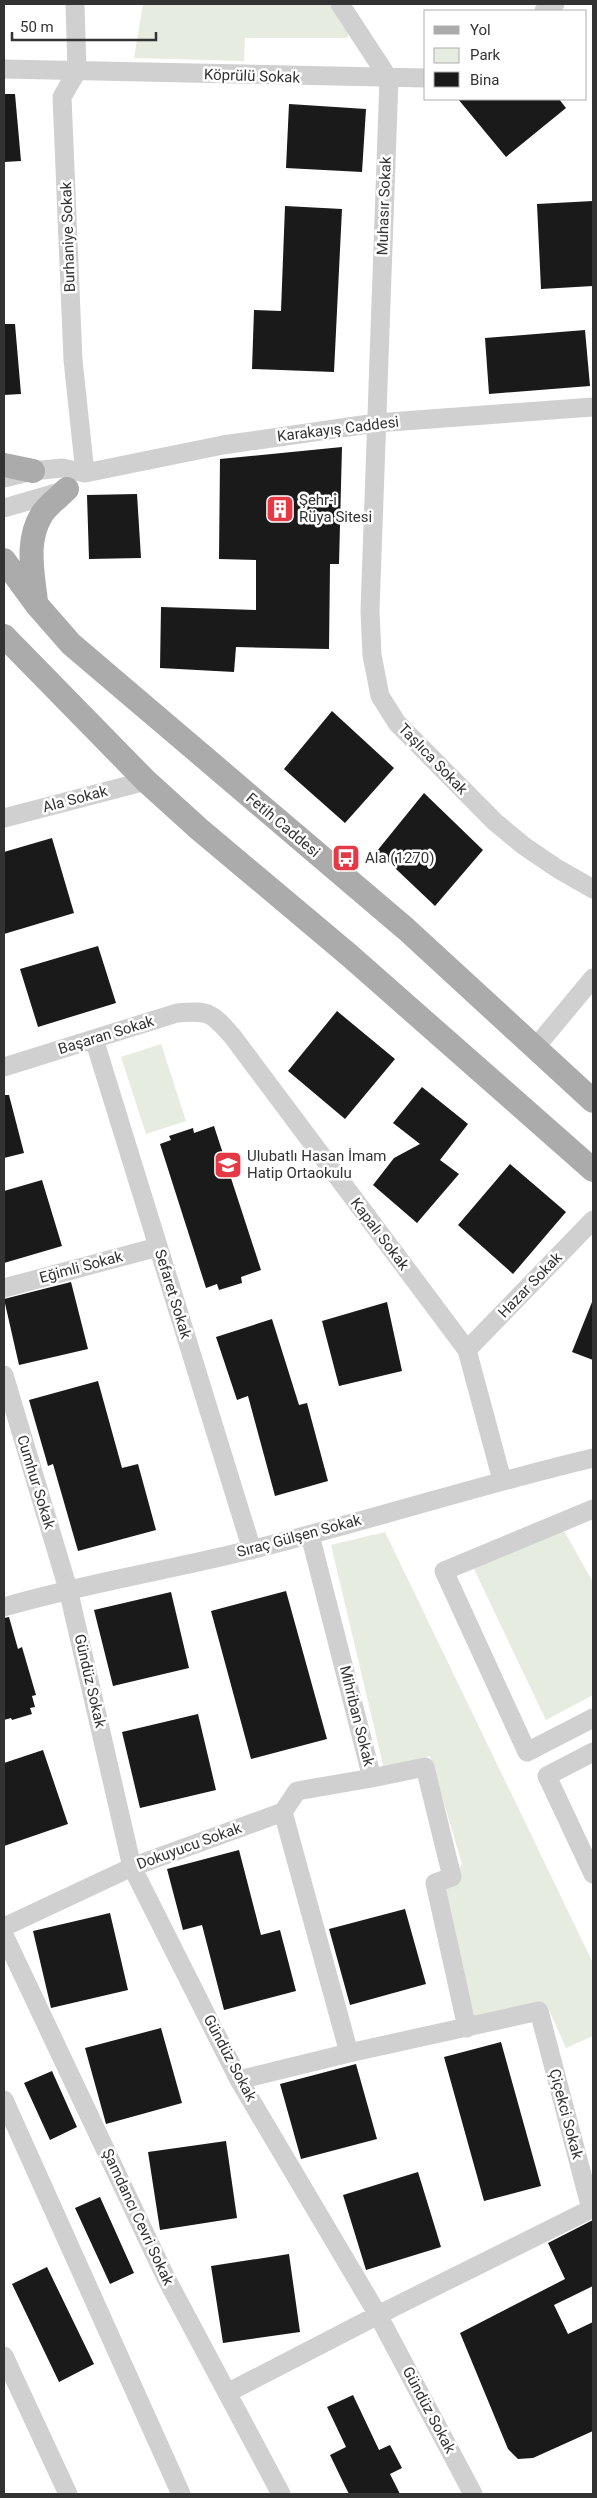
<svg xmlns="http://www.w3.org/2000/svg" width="597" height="2498" font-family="Roboto,sans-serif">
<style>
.green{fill:#e6ecdf}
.building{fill:#1a1a1a}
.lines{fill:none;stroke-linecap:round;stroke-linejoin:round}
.minor{stroke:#d0d0d0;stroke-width:19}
.major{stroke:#ababab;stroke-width:24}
.labels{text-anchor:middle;stroke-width:5;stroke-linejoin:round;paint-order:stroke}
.street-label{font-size:15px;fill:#333;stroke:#fff}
.poi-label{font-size:15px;fill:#333;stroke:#fff;text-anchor:start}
</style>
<rect width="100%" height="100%" fill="#fff"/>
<!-- green -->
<path class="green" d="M143 4H329L351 30 347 38H245L244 61 134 58Z
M161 1044 186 1121 146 1134 121 1057Z
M560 1524 593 1582V1695L546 1720 472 1565Z
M385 1532 593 1963V2036L566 2048 549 2010 476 2023 442 1893 462 1864 430 1756 384 1769 331 1545Z"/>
<!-- building -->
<path class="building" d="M4 94H15L21 161 4 162Z
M458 99H559L566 108 506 157Z
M289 104 366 109 362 172 286 168Z
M593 201V286L541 289 537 204Z
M285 206 342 209 334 372 252 369 254 310 281 311Z
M4 324H15L21 394 4 395Z
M585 330 590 386 489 394 485 338Z
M342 447 339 564H330L329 649 236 647 234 672 160 668 161 607 256 610V560L219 559 220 459Z
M137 494 141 558 89 559 87 495Z
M332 711 394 768 345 823 284 769Z
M424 793 483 850 435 906 377 851Z
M52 838 74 913 4 934V852Z
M98 946 116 1003 38 1027 20 969Z
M337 1011 395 1059 345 1119 288 1071Z
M422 1087 468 1124 440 1160 459 1174 417 1223 373 1185 394 1158 420 1144 393 1123Z
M4 1095H9L24 1153 4 1158Z
M214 1126 261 1270 241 1277 242 1283 219 1290 217 1284 206 1288 160 1144 171 1140 169 1136 193 1128 194 1133Z
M510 1164 566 1212 513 1274 458 1225Z
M42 1180 62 1246 4 1263V1191Z
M71 1282 88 1349 19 1365 4 1299Z
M387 1302 402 1371 339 1386 322 1321Z
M592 1302H593V1360L572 1352Z
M272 1319 299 1405 307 1403 328 1481 275 1496 248 1396 237 1400 216 1337Z
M98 1381 122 1468 138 1464 156 1530 78 1551 53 1464 48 1466 29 1400Z
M286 1591 327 1739 251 1759 211 1611Z
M171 1592 189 1668 113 1686 94 1610Z
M9 1617 18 1649 22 1647 36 1695 32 1696 35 1707 30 1708 32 1714 12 1720 11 1718 4 1720V1618Z
M198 1714 216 1790 140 1808 122 1732Z
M43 1750 68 1824 4 1846V1763Z
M239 1850 261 1935 280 1930 296 1991 224 2010 202 1925 183 1930 167 1869Z
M405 1909 426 1984 350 2005 329 1929Z
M110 1913 128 1990 51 2008 33 1931Z
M161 2028 182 2103 106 2124 85 2048Z
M501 2042 541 2186 484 2201 444 2057Z
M356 2064 377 2139 301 2159 280 2084Z
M52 2071 77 2127 50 2140 24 2083Z
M226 2141 237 2218 160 2230 148 2152Z
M418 2172 441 2247 366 2270 343 2195Z
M100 2197 134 2273 110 2284 75 2208Z
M593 2220V2286L554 2305 568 2334 593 2322V2431L533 2458 518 2459 508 2449 460 2333 565 2279 548 2243Z
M289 2254 300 2332 223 2343 211 2266Z
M47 2267 94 2364 59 2382 12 2284Z
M353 2395 379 2450 390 2445 402 2468 390 2474 400 2494H349L343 2482 330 2455 346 2447 327 2407Z"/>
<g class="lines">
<!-- minor -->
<path class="minor" d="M75 4 77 71 62 97 73 360 85 473
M340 4 389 79 370 611 372 655 380 696 397 723 495 822 524 846 558 869 593 889
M544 11 555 4
M4 69 426 78
M4 478 33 471 62 468 85 473 223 445 376 423 593 407
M4 508 66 490
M4 818 146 781
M94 1039 252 1550
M535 1048 593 978
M4 1067 177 1013C210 1010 212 1013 233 1037L467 1350 502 1480
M4 1288 158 1247
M467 1350 593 1220
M4 1375 68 1589 132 1867 239 2080 378 2315 473 2494
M593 1509 444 1571 527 1752 593 1718
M310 1535 372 1778 425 1767 452 1877 435 1883 467 2028
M4 1607C86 1583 171 1570 254 1549 368 1521 479 1485 593 1458
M593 1752 547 1776 593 1874
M283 1812 349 2053
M4 1927 132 1867 283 1812 297 1791 372 1778
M4 1935 166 2278 281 2494
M4 2100 181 2494
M4 2356 68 2494
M229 2392 378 2315 591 2209 539 2011 349 2053 239 2080"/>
<!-- major -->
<path class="major" d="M4 465 33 471
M4 560 36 604 71 644 406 929 593 1101
M36 602C33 573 25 541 42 514 48 505 59 497 67 489
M4 636 146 781 199 829 349 955 593 1170"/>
</g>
<!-- icons -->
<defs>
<symbol id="building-square" viewBox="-11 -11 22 22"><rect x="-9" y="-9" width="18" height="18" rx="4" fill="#e63946" stroke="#fff"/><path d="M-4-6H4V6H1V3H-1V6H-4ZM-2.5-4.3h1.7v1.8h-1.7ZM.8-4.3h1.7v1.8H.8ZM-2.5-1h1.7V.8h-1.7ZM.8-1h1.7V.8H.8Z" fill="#fff"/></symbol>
<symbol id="bus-square" viewBox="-11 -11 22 22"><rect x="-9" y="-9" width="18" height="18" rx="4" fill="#e63946" stroke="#fff"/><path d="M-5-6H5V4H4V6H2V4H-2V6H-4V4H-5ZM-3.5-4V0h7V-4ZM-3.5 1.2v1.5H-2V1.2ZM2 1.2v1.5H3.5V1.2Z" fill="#fff"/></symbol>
<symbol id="school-square" viewBox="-11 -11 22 22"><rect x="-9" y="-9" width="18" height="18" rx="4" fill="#e63946" stroke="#fff"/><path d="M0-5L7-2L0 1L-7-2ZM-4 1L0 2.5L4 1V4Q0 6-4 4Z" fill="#fff"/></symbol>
</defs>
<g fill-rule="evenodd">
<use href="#building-square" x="264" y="493" width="32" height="32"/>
<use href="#bus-square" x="330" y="842" width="32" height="32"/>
<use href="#school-square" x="212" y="1149" width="32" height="32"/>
</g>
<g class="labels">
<!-- street labels -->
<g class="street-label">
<text transform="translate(252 76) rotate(2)" y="5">Köprülü Sokak</text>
<text transform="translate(384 206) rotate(-88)" y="5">Muhasır Sokak</text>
<text transform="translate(68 237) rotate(-92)" y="5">Burhaniye Sokak</text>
<text transform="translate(338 429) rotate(-7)" y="5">Karakayış Caddesi</text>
<text transform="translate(433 759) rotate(46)" y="5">Taşlıca Sokak</text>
<text transform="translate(75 799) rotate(-15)" y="5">Ala Sokak</text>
<text transform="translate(283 825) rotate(40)" y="5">Fetih Caddesi</text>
<text transform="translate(106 1035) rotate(-17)" y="5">Başaran Sokak</text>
<text transform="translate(380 1234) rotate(53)" y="5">Kapalı Sokak</text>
<text transform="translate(81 1267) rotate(-15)" y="5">Eğimli Sokak</text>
<text transform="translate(530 1285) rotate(-46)" y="5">Hazar Sokak</text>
<text transform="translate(173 1294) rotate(73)" y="5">Sefaret Sokak</text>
<text transform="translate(36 1482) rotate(73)" y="5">Cumhur Sokak</text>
<text transform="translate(299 1536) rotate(-15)" y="5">Sıraç Gülşen Sokak</text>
<text transform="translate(90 1681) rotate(77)" y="5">Gündüz Sokak</text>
<text transform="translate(357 1716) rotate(76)" y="5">Mihriban Sokak</text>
<text transform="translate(189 1846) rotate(-20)" y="5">Dokuyucu Sokak</text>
<text transform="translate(230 2058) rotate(62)" y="5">Gündüz Sokak</text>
<text transform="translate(566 2114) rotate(75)" y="5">Çiçekci Sokak</text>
<text transform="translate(138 2217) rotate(65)" y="5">Şamdancı Cevri Sokak</text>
<text transform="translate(429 2410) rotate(62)" y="5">Gündüz Sokak</text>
</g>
<!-- poi labels -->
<g class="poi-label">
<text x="299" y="505">Şehr-i<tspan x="299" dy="17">Rüya Sitesi</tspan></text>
<text x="365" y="863">Ala (1270)</text>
<text x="247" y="1161">Ulubatlı Hasan İmam<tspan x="247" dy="17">Hatip Ortaokulu</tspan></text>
</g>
</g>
<!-- border -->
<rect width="597" height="2498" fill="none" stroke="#333333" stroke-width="10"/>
<!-- legend -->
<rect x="424" y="10" width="162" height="90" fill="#ffffff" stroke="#adadad"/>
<rect x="434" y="26" width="25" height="8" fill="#ababab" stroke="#adadad"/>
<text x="470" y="35" font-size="15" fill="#333333">Yol</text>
<rect x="434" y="48" width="25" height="15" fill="#e6ecdf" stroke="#adadad"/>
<text x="470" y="60" font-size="15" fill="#333333">Park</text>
<rect x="434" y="72" width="25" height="15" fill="#1a1a1a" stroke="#adadad"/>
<text x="470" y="85" font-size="15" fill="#333333">Bina</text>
<!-- scale -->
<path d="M12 32v8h144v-8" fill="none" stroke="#333333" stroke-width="2.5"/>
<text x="20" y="32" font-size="15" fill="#333333" stroke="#ffffff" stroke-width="4" paint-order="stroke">50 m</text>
</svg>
